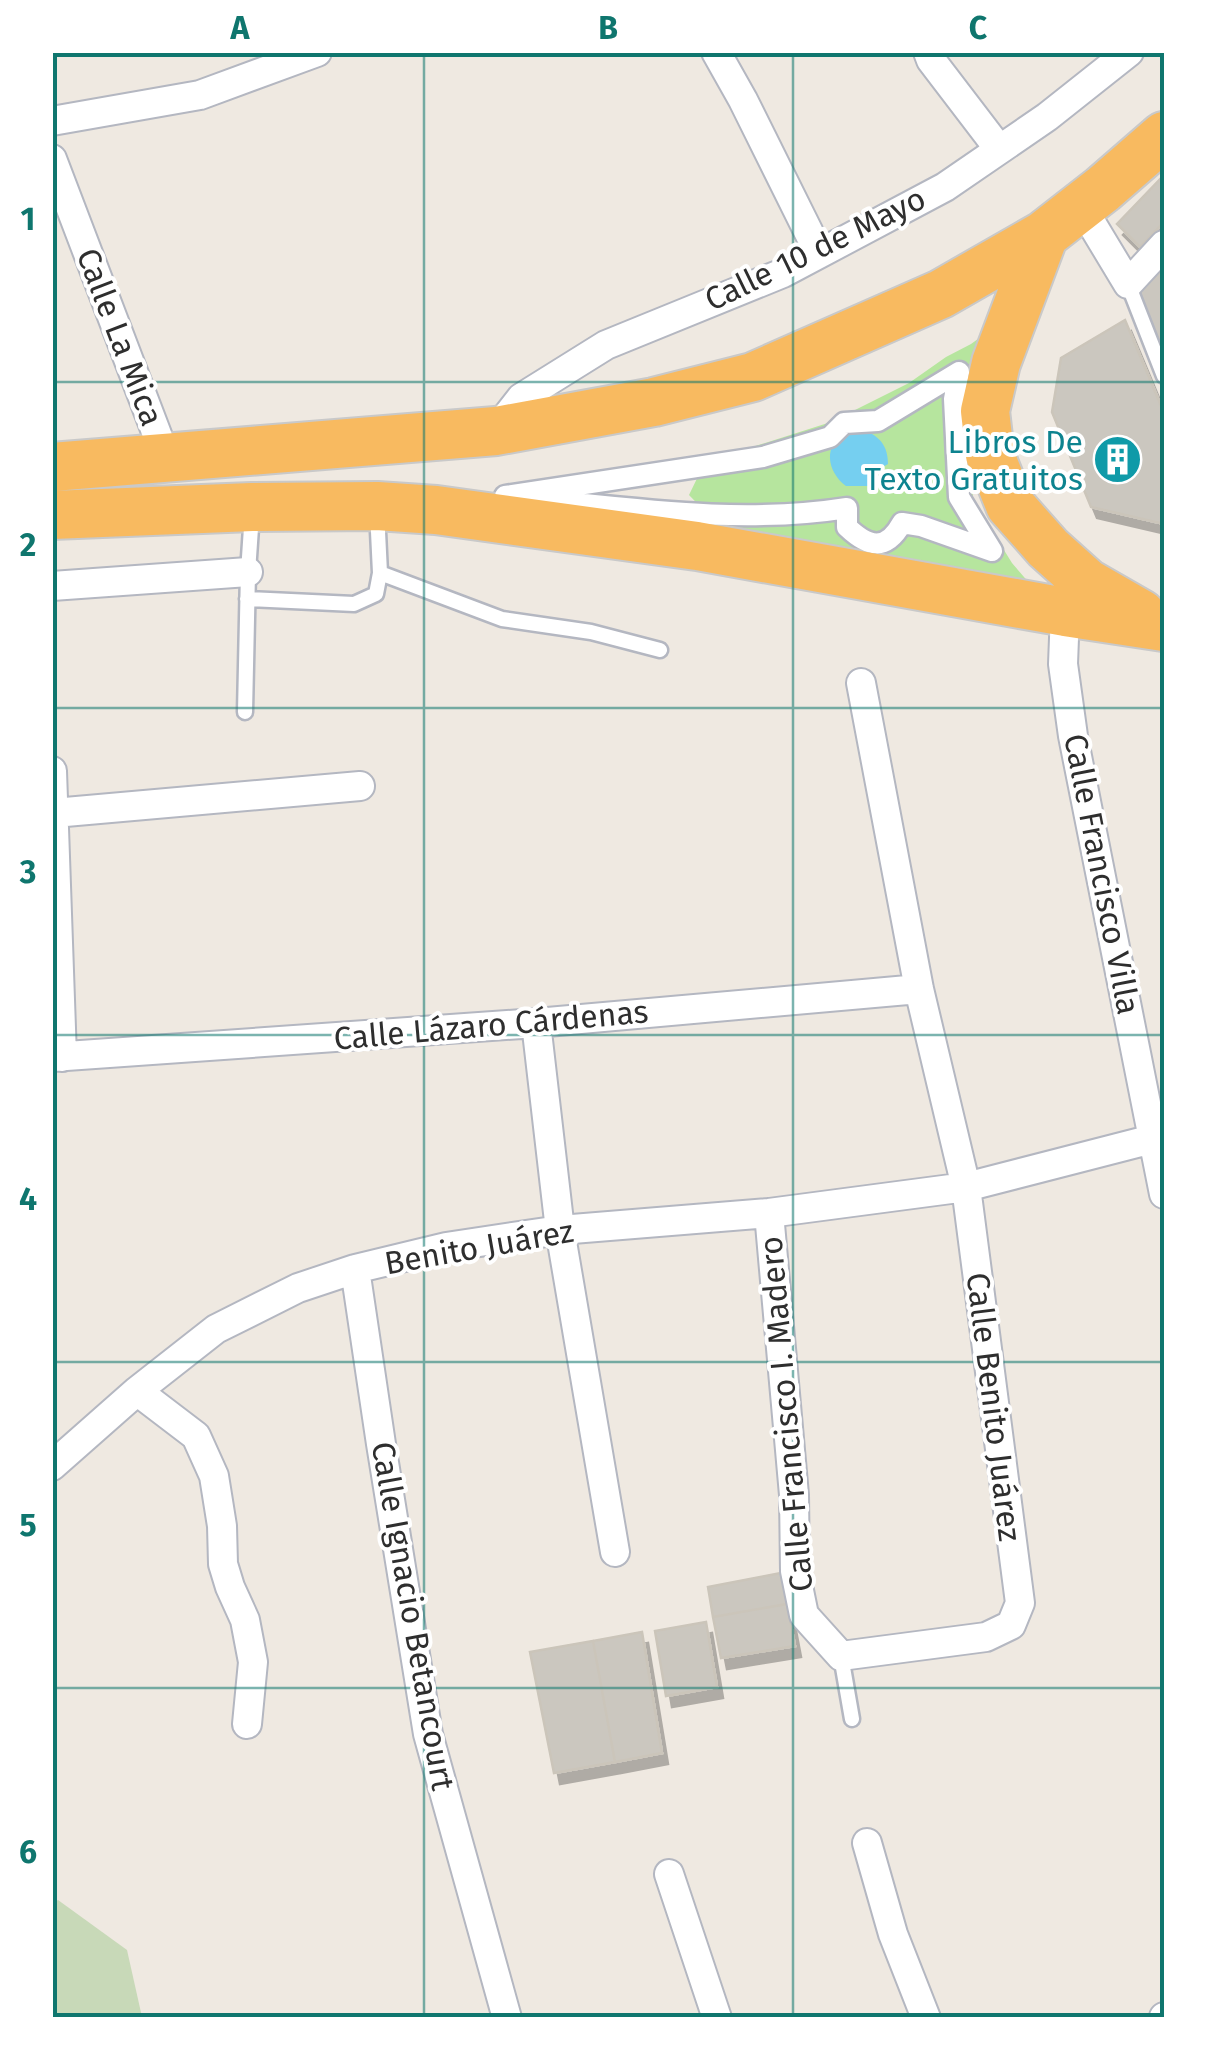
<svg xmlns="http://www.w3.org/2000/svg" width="1217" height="2070" font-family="'Fira Sans',sans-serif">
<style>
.green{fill:#b6e59e}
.cemetery{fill:#c8d9b8}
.water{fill:#75cff0}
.building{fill:#cbc7bf;stroke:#cbc5ba;stroke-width:2.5;filter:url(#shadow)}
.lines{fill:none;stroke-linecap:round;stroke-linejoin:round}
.service-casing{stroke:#b4b7c1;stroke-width:19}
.pedestrian-casing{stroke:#b4b7c1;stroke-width:25}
.minor-casing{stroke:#b4b7c1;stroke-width:32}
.trunk-casing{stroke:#c9c9c9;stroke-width:52}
.service{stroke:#fff;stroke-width:14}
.pedestrian{stroke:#fff;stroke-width:20}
.minor{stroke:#fff;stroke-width:28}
.trunk{stroke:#f8ba60;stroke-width:48}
.grid{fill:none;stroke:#0f766e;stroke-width:2.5;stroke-opacity:0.55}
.labels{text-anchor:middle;stroke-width:8;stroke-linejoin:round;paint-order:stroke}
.street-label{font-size:32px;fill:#2e2e2e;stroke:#fff}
.culture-label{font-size:32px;fill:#0d838f;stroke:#fff;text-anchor:end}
.neatline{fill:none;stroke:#0f766e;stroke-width:4}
.grid-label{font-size:32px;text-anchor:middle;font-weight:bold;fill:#0f766e}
</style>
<defs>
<filter id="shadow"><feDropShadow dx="6" dy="11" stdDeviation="0" flood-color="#0004"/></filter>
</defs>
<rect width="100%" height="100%" fill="#efe9e1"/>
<!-- green -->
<path class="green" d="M1000 323 968 410 973 500 1012 563 1043 599 724 531 689 495 705 462 831 422 909 383 946 357 971 344Z"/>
<!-- cemetery -->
<path class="cemetery" d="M58 1900 127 1950 142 2017H53L52 1904Z"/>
<!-- water -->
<path class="water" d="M863 430C880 436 888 446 888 464L876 471 869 486H846C827 472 822 444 847 432 852 430 858 431 863 430Z"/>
<!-- building -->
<path class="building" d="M1164 175V222L1140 247 1117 224Z
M1164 259V351L1137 290Z
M1125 320 1164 413V524L1091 507 1052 412 1061 358Z
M781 1573 787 1604 713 1617 708 1587Z
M787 1604 795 1646 721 1658 713 1617Z
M706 1622 717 1687 666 1696 655 1631Z
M642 1632 662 1753 615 1762 593 1641Z
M593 1641 615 1762 554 1773 530 1652Z"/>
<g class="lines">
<defs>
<path id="service" d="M1128 284 1164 376
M380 573 502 619 591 632 660 650
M247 599 354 604 376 594 380 573 377 511
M245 712 248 572 252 513
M841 1656 852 1719"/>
<path id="pedestrian" d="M959 372 954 399 959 497 992 551 921 526 902 523C886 552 868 547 847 527V508C734 526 618 506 505 496L763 457 830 437 844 423 878 421Z"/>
<path id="minor" d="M716 52 743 100 819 253
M928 52 931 60 999 149
M52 121 200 95 317 52
M52 159 166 458
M1081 206 1128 284 1164 245
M496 430 521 398 606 345 783 273 945 187 1047 117 1129 52
M52 586 248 572
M1065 612 1063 664 1073 736 1164 1194
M52 771 62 1057
M54 813 360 786
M536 1023 560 1230 615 1552
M52 1057 536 1023 919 989
M769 1213 794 1495 795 1571 804 1615 841 1656 986 1637 1011 1625 1020 1603 966 1187 919 989 861 683
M355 1269 381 1444 428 1734 507 2018
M137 1391 196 1436 214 1476 222 1526 223 1564 230 1587 245 1620 253 1662 247 1724
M52 1466 137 1391 216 1329 298 1288 355 1269 446 1247 560 1230 769 1213 966 1187 1164 1136
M867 1843 893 1934 926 2018
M669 1874 717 2018
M1164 2018V2017"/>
<path id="trunk" d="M1044 235 996 363 985 411 990 455 1010 505 1048 548 1087 583 1141 614
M52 467 496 431 654 402 753 377 941 294 1044 235 1103 189 1164 136
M52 515 252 507 377 506 436 510 697 546 1065 612 1164 627"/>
</defs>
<!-- service casing -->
<use href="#service" class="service-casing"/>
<!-- pedestrian casing -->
<use href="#pedestrian" class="pedestrian-casing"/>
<!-- minor casing -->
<use href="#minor" class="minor-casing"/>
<!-- trunk casing -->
<use href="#trunk" class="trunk-casing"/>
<!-- service -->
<use href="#service" class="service"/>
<!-- pedestrian -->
<use href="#pedestrian" class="pedestrian"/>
<!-- minor -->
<use href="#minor" class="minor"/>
<!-- trunk -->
<use href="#trunk" class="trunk"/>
</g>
<!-- grid -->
<path class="grid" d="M424 52V2018M793 52V2018M52 382H1164M52 708H1164M52 1035H1164M52 1362H1164M52 1688H1164"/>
<!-- icons -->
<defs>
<symbol id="building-disc" viewBox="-11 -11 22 22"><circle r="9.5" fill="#0f9aa8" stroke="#fff"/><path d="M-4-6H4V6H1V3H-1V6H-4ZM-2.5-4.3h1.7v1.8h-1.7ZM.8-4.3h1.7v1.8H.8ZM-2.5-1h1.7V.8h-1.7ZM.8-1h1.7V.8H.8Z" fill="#fff"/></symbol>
</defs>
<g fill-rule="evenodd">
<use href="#building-disc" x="1090" y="432" width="55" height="55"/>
</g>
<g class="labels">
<!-- street labels -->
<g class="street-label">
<text transform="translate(815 249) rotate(-26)" y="11">Calle 10 de Mayo</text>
<text transform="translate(120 337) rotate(69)" y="11">Calle La Mica</text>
<text transform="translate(1102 874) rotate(79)" y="11">Calle Francisco Villa</text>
<text transform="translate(491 1025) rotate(-5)" y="11">Calle Lázaro Cárdenas</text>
<text transform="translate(479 1247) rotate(-10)" y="11">Benito Juárez</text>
<text transform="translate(994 1407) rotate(83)" y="11">Calle Benito Juárez</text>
<text transform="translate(786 1414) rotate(-95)" y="11">Calle Francisco I. Madero</text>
<text transform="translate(413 1616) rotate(80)" y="11">Calle Ignacio Betancourt</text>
</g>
<!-- culture labels -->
<g class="culture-label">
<text x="1083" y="453">Libros De<tspan x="1083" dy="37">Texto Gratuitos</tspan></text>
</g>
</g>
<!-- border -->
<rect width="1217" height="2070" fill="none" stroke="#ffffff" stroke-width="110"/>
<rect x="55" y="55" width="1107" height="1960" class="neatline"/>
<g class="grid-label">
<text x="240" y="39">A</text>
<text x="608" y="39">B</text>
<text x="978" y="39">C</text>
<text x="28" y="230">1</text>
<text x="28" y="556">2</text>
<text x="28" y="883">3</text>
<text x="28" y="1210">4</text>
<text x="28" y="1536">5</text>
<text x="28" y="1863">6</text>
</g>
</svg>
